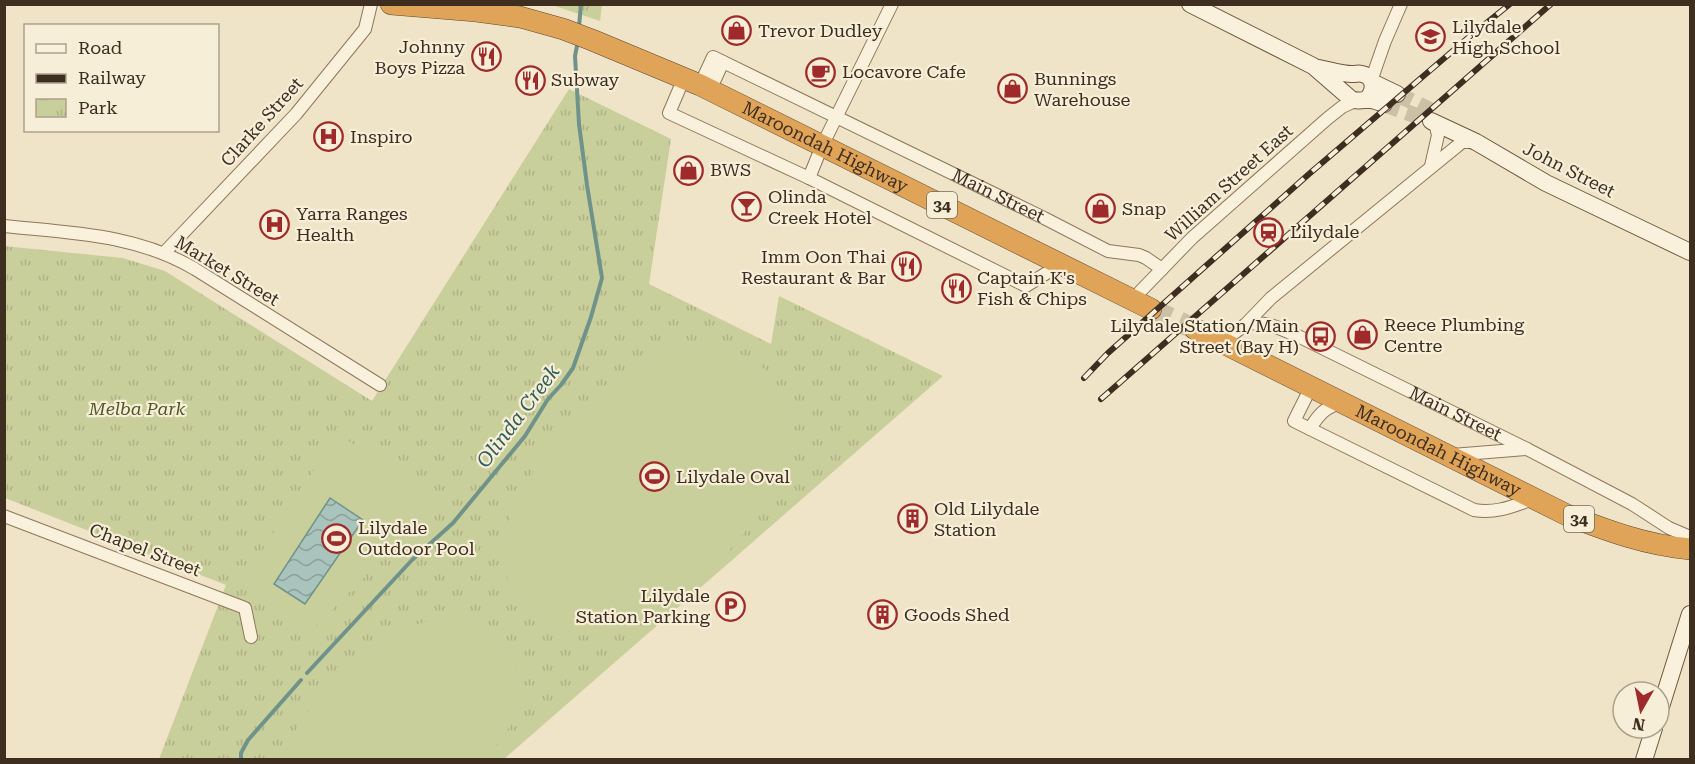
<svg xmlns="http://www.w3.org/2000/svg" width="1695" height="764" font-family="'Roboto Serif',serif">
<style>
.park{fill:url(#park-tufts)}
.garden{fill:#c9cf9b}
.water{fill:url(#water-waves);stroke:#6f938a;stroke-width:1.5}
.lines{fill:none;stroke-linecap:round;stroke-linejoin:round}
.stream{stroke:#6f938a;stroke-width:4}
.secondary-tunnel{stroke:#ccc0a6;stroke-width:16;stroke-dasharray:16 8;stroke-linecap:butt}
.highway-tunnel{stroke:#ccc0a6;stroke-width:21;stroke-dasharray:21 10;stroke-linecap:butt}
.street-casing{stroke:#8d765c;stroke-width:14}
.secondary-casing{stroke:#6f573f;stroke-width:18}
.highway-casing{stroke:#5b4430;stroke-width:22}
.street{stroke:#faf1dc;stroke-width:12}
.secondary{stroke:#faf1dc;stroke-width:16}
.highway{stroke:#e0a458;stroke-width:21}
.rail-casing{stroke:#3d2e20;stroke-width:6}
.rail{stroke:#f7eed8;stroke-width:4;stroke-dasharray:11;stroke-linecap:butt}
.labels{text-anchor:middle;stroke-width:4.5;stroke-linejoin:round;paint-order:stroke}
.shield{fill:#f7eed8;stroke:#756857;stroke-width:1.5}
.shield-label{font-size:16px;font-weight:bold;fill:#3d2e20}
.poi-label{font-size:18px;fill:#3d2e20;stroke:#f7eed8;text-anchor:start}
.street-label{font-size:18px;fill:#3d2e20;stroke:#f7eed8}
.park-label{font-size:18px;font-style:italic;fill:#4d5a26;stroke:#f7eed8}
.water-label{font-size:20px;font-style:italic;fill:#2f5d5a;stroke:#f7eed8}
</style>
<defs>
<pattern id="park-tufts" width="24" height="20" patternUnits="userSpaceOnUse" patternTransform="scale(1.5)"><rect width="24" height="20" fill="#c9cf9b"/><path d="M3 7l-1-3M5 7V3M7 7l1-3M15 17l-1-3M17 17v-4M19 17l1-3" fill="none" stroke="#aeb285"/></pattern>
<pattern id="water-waves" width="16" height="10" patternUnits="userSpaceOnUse" patternTransform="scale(1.5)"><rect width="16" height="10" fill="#a9c4bc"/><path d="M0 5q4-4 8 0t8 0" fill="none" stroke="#8ba098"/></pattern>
</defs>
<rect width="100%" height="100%" fill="#f0e4c8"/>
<!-- park -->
<path class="park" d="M552 5H602L600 21Z
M569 89 671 139 649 284 771 344 779 296 943 376 504 759H159L226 585 5 498 4 246 123 258 165 271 372 401Z"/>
<!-- garden -->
<path class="garden" d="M705 342 733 349 766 370 782 394 790 426 789 456 771 498 754 521 701 584 647 622 605 635H558L525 614 508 582 502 544 512 508 543 456 581 410 624 371 665 348Z
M337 434 442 499 308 634 250 596 245 577Z
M443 615 474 620 497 642 516 665 519 697 512 723 487 759H283L285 745 326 688 400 631Z"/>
<!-- water -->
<path class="water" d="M330 498 363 520 305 604 274 584Z"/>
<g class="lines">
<!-- stream -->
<path class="stream" d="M579 27 581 4
M307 673 412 560 453 523 525 436 548 399 561 385 573 368 591 317 602 278 587 185 579 124 575 56 578 41
M241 760V753L248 740 301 680"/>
<!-- secondary-tunnel -->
<path class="secondary-tunnel" d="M1397 94 1436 113
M1384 104 1431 121"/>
<!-- highway-tunnel -->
<path class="highway-tunnel" d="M1151 309 1195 329"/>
<defs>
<g id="street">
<path d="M684 78 669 113 809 178 1026 286 1061 264"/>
<path d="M1371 81 1385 41 1401 4"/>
<path id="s1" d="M700 85 713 57 1044 218 1108 251 1139 255 1146 258 1162 269"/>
<path d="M710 90 723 62"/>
<path d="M1431 166 1438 135 1435 123"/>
<path d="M809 178 822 146 892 4"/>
<path d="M4 226C71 233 136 234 195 269L380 385"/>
<path d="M164 253 296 114 365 29 371 4"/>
<path d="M1132 300 1192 238 1328 118 1342 107 1355 101"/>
<path id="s2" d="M1245 325C1264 319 1283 330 1300 337L1527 449 1632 504 1669 528 1690 537"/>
<path d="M1222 342 1245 325 1271 298 1456 147 1462 142H1475"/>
<path d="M1311 387 1294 421 1474 510C1496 514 1513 506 1533 499"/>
<path d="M1310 429C1318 415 1326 406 1342 403"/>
<path d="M1452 455 1527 449"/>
<path d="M4 516 245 608 251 637"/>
</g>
<path id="secondary" d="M1190 4 1313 66 1351 99C1358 102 1359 100 1365 100 1372 99 1378 102 1384 104
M1319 68C1330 70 1342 74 1352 74 1358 74 1357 73 1362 74 1376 77 1375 92 1366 100
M1372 82 1397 94
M1431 121 1476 142 1546 183 1690 252
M1659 713 1690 614
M1644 760 1654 728"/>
<g id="highway">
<path id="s3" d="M391 4 476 11 520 17 563 29 592 40 700 85 1151 309"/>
<path id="s4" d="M1195 329 1567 515C1608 531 1646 545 1690 549"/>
</g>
</defs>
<!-- street casing -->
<use href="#street" class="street-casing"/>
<!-- secondary casing -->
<use href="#secondary" class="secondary-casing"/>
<!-- highway casing -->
<use href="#highway" class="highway-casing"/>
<!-- street -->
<use href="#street" class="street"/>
<!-- secondary -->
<use href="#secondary" class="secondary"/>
<!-- highway -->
<use href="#highway" class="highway"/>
<defs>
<path id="rail" d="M1084 378 1108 353 1309 174 1469 37 1510 4
M1101 399 1551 4"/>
</defs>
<!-- rail casing -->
<use href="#rail" class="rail-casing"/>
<!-- rail -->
<use href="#rail" class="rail"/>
</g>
<!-- icons -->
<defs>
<symbol id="shop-ring" viewBox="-11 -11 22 22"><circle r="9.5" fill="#f7eed8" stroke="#9e2a2b" stroke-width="1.5"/><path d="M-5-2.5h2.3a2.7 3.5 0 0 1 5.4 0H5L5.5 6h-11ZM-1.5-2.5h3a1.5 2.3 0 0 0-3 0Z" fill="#9e2a2b"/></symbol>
<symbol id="school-ring" viewBox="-11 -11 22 22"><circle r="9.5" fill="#f7eed8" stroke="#9e2a2b" stroke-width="1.5"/><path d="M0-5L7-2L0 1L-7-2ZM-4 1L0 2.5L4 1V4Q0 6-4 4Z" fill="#9e2a2b"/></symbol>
<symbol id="restaurant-ring" viewBox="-11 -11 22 22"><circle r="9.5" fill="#f7eed8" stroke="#9e2a2b" stroke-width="1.5"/><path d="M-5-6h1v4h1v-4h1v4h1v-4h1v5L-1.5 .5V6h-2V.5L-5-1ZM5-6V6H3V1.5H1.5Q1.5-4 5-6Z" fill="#9e2a2b"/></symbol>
<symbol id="cafe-ring" viewBox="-11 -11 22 22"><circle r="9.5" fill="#f7eed8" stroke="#9e2a2b" stroke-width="1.5"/><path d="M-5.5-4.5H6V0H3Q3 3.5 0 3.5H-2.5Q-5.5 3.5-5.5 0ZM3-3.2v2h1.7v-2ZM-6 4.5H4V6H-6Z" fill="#9e2a2b"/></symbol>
<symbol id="hospital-ring" viewBox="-11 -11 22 22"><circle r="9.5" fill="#f7eed8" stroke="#9e2a2b" stroke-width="1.5"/><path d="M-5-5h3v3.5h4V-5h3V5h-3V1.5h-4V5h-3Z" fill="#9e2a2b"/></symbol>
<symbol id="bar-ring" viewBox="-11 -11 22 22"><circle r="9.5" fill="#f7eed8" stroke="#9e2a2b" stroke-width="1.5"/><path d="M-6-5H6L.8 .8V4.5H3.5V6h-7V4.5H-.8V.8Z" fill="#9e2a2b"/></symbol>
<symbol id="station-ring" viewBox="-11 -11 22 22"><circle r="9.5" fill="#f7eed8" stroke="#9e2a2b" stroke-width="1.5"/><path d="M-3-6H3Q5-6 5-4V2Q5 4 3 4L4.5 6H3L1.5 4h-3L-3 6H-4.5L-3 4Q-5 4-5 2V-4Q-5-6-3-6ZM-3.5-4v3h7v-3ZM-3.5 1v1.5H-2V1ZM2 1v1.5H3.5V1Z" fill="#9e2a2b"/></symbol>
<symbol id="bus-ring" viewBox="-11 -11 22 22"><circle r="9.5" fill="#f7eed8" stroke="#9e2a2b" stroke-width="1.5"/><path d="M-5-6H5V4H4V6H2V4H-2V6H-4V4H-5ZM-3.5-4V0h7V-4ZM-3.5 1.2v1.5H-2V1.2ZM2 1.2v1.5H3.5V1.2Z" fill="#9e2a2b"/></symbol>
<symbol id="stadium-ring" viewBox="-11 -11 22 22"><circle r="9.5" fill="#f7eed8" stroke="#9e2a2b" stroke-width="1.5"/><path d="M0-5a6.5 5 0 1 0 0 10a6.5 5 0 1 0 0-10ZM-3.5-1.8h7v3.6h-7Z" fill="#9e2a2b"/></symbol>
<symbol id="building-ring" viewBox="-11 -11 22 22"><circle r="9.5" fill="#f7eed8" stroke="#9e2a2b" stroke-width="1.5"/><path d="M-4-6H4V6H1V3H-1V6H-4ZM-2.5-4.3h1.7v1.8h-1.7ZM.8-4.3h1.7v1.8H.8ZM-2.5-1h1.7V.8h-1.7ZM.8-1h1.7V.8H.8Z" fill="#9e2a2b"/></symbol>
<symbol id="parking-ring" viewBox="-11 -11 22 22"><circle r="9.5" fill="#f7eed8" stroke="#9e2a2b" stroke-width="1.5"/><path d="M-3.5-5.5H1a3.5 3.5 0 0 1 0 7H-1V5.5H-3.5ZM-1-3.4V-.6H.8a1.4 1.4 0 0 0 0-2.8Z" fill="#9e2a2b"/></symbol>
</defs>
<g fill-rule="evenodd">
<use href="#shop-ring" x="720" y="14" width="33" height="33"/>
<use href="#school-ring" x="1414" y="20" width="33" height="33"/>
<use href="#restaurant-ring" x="470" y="40" width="33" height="33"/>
<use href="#cafe-ring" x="804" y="56" width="33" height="33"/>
<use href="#restaurant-ring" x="514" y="64" width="33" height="33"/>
<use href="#shop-ring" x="996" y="72" width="33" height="33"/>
<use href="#hospital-ring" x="312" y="120" width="33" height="33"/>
<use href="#shop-ring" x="672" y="154" width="33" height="33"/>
<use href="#bar-ring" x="730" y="190" width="33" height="33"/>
<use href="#shop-ring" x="1084" y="192" width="33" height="33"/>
<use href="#hospital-ring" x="258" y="208" width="33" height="33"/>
<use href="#station-ring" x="1252" y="216" width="33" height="33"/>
<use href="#restaurant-ring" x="890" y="250" width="33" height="33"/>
<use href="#restaurant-ring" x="940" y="272" width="33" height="33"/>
<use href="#shop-ring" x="1346" y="318" width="33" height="33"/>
<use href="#bus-ring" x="1304" y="320" width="33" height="33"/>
<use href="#stadium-ring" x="638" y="460" width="33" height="33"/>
<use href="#building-ring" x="896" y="502" width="33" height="33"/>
<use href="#stadium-ring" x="320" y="522" width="33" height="33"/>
<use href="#parking-ring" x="714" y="590" width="33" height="33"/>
<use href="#building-ring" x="866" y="598" width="33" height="33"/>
</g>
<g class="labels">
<!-- shield labels -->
<g class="shield">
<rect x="927" y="192" width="30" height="26" rx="4.5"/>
<rect x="1564" y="506" width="30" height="26" rx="4.5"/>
</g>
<g class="shield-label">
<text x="942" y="211">34</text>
<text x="1579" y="525">34</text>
</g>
<!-- poi labels -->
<g class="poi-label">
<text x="1452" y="33">Lilydale<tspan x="1452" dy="21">High School</tspan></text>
<text x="758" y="37">Trevor Dudley</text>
<text x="465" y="53" text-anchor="end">Johnny<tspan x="465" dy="21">Boys Pizza</tspan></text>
<text x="842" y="78">Locavore Cafe</text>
<text x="1034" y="85">Bunnings<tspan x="1034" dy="21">Warehouse</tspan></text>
<text x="551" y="86">Subway</text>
<text x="350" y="143">Inspiro</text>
<text x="710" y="176">BWS</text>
<text x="768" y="203">Olinda<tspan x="768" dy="21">Creek Hotel</tspan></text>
<text x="1122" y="215">Snap</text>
<text x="296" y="220">Yarra Ranges<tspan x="296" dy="21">Health</tspan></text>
<text x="1290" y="238">Lilydale</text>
<text x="886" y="263" text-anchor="end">Imm Oon Thai<tspan x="886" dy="21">Restaurant &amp; Bar</tspan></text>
<text x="977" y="284">Captain K's<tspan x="977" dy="21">Fish &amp; Chips</tspan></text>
<text x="1384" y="331">Reece Plumbing<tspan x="1384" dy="21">Centre</tspan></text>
<text x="1299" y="332" text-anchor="end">Lilydale Station/Main<tspan x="1299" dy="21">Street (Bay H)</tspan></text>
<text x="676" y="483">Lilydale Oval</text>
<text x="934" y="515">Old Lilydale<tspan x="934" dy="21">Station</tspan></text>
<text x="358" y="534">Lilydale<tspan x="358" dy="21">Outdoor Pool</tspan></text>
<text x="710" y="602" text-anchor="end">Lilydale<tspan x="710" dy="21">Station Parking</tspan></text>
<text x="904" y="621">Goods Shed</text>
</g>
<!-- street labels -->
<g class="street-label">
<text transform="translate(262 122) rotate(-48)" y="6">Clarke Street</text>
<text dy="6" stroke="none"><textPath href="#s3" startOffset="462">Maroondah Highway</textPath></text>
<text transform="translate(1569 170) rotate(27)" y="6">John Street</text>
<text transform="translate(1229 183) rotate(-42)" y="6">William Street East</text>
<text dy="6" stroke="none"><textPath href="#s1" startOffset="348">Main Street</textPath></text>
<text transform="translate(227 271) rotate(31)" y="6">Market Street</text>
<text dy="6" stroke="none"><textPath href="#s2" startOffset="231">Main Street</textPath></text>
<text dy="6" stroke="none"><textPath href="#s4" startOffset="272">Maroondah Highway</textPath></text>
<text transform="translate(145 550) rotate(21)" y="6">Chapel Street</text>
</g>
<!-- park labels -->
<g class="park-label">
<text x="137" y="415">Melba Park</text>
</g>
<!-- water labels -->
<g class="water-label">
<text transform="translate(518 416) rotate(-53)" y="7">Olinda Creek</text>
</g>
</g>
<!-- border -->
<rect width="1695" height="764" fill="none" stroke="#3d2e20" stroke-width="12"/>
<!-- legend -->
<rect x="24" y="24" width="195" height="108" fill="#f7eed8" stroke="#ada18e" stroke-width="1.5"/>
<rect x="36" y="44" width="30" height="9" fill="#faf1dc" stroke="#ada18e" stroke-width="1.5"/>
<text x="78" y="54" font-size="18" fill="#3d2e20">Road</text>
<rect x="36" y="74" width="30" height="9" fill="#3d2e20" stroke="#ada18e" stroke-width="1.5"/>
<text x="78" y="84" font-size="18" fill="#3d2e20">Railway</text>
<rect x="36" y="99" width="30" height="18" fill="url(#park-tufts)" stroke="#ada18e" stroke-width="1.5"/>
<text x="78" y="114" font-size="18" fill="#3d2e20">Park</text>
<!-- north arrow -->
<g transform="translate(1641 710) rotate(189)"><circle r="28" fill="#f7eed8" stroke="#ada18e" stroke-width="1.5"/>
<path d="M0-4.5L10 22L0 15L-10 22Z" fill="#9e2a2b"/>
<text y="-9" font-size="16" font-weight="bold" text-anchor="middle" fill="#3d2e20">N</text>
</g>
</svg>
